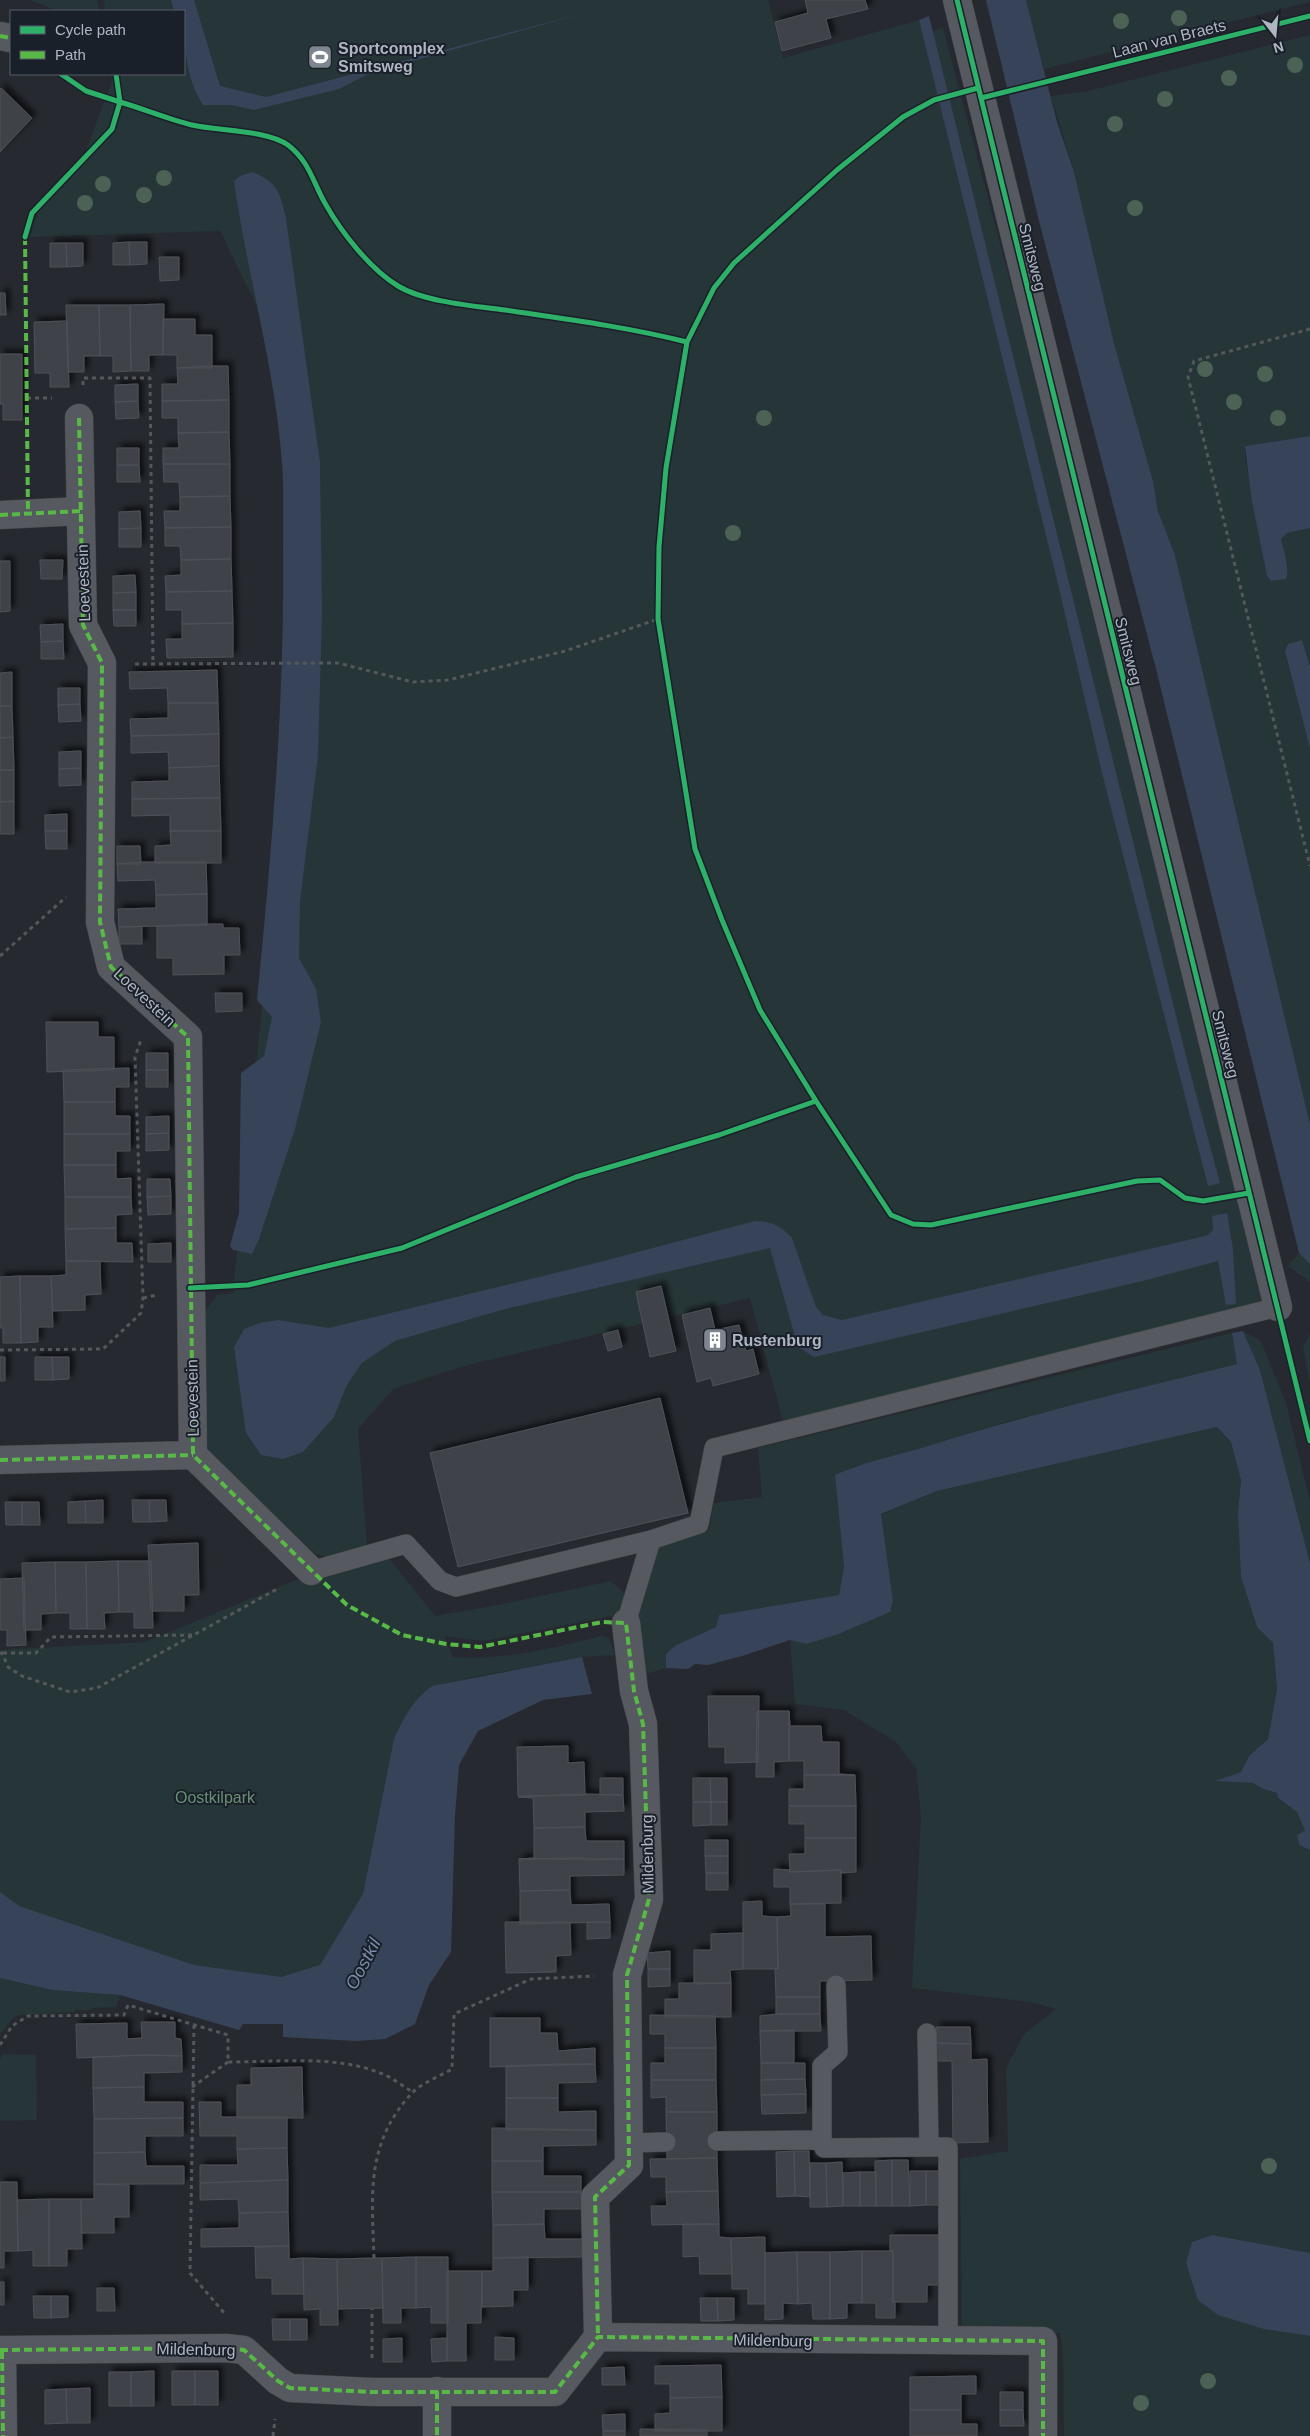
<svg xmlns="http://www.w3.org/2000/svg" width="1310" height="2436" font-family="Arial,sans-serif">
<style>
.green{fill:#263537;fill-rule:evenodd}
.water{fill:#364359}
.building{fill:#404349;stroke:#4d5158;filter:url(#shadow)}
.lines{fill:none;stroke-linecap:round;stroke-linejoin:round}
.lane-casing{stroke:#424449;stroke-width:20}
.street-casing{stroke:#424449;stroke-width:29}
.path{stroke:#54585c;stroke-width:3;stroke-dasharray:4 4;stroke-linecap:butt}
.lane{stroke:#56595f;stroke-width:19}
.street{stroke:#56595f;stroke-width:28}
.quiet{stroke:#58b947;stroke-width:4;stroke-dasharray:8 4;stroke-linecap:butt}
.cycleway-casing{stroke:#1a202a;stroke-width:8}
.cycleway{stroke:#2db169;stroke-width:5}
.tree{fill:#4b6255}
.labels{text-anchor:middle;stroke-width:4;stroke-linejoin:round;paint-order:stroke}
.street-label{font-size:16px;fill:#afb6c2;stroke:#1a202a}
.poi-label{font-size:16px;font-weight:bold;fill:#afb6c2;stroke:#1a202a;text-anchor:start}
.park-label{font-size:16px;fill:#699074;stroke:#1a202a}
.water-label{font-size:18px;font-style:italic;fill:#798ca9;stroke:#1a202a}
</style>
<defs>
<filter id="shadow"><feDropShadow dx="4.5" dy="-4.5" stdDeviation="2.5" flood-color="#0009"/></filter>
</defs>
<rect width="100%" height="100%" fill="#262a30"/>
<!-- green -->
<path class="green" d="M30 0H97L99 11H58Z
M104 0H768L783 58 919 20 923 34 943 28 1024 334 1263 1306 783 1421 750 1298 460 1367 393 1389 358 1429 367 1545 331 1558 316 1554 209 1460 203 1441 202 1316 217 1295 233 1293 308 551 285 363 220 231 30 237 38 212 85 153 112 81 111 74H184V11H105ZM739 1255 502 1310 395 1341 362 1363 347 1385 334 1417 280 1356Z
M1026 0H1310V2L1044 69Z
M1310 35V436L1245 446V457L1267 576 1288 567 1281 539 1287 533 1310 528V666L1302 640 1285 651 1310 749V1124L1175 555 1158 511 1153 481 1114 343 1074 172 1051 96 1088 91Z
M1299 1253 1310 1264V1282L1288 1266Z
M1243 1331 1261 1341 1286 1403 1310 1501V1563L1260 1370Z
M1232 1333 1238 1364 1005 1422 889 1459 852 1467 836 1483 844 1567 839 1596 719 1615 716 1627 676 1645 666 1654V1668L639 1676 632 1619 653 1549 709 1530 714 1503 762 1497 758 1448Z
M1310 1334V1384L1303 1346Z
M1217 1427 1231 1442 1241 1480 1238 1513 1241 1577 1257 1627 1273 1643 1277 1689 1268 1739 1249 1756 1241 1772 1216 1781 1253 1783 1263 1789 1277 1793 1278 1798 1297 1812 1305 1831 1299 1845 1310 1850V2253L1213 2235 1264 2329 1310 2336V2436H1064L1063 2355 1060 2333 962 2331 960 2159 1008 2151 1006 2068 1024 2034 1056 2009 1030 2002 912 1988 921 1816 916 1768 896 1742 844 1710 795 1704 790 1640 806 1644 893 1600 881 1515 937 1491Z
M385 1553 435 1616 498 1605 611 1581 625 1594 617 1615 484 1641 444 1636 453 1657C502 1661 553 1648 601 1636L609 1638 615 1655 582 1657 463 1679 367 1898 322 1969 281 1977 193 1968 0 1902V1650L145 1642 316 1572Z
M0 1978 52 1990 120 1995 116 2007 92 2008 91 2010H75V2012L19 2015 13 2018 0 2035Z
M3 2054 36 2055 37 2120 0 2121V2059Z"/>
<!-- water -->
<path class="water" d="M171 0H194L220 86 266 97 588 12 370 73 339 89 254 110 232 105H203C185 78 184 43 184 11H174Z
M986 0H1026L1057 122 1074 172 1114 343 1153 481 1158 511 1175 555 1310 1124V1264L1299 1253 1156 669 1039 221Z
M929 16 1189 1068 1220 1183 1208 1186 1102 773 1058 584 919 20Z
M252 172C278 182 280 193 286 218L320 462 322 613 318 756 300 901 299 958 316 989 321 1022 295 1129 259 1239 252 1254 233 1250 230 1246 239 1213 241 1073 264 1056 272 1017 257 1000C272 849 285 697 283 545 283 518 284 490 282 463 275 367 247 275 234 181L240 176Z
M1310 436V528L1287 533 1281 539C1284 552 1290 566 1286 579L1271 581 1267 576 1251 496 1245 446Z
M1302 640 1310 666V749L1285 651 1288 644Z
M1227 1213 1233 1249 1236 1304 1226 1305 1218 1261 1143 1281 814 1357 798 1347 770 1248 502 1310 395 1341 362 1363 347 1385 334 1417 303 1452 283 1459 261 1455 246 1433 234 1347 244 1329 260 1323 278 1320 329 1328 596 1263 755 1221C771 1221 781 1226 792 1238L816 1307 823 1315 842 1320 1201 1237 1208 1235 1213 1230 1212 1216Z
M1243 1331 1260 1370 1310 1563V1850L1299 1845 1297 1835 1305 1831 1297 1812 1278 1798 1277 1793 1263 1789 1253 1783 1215 1781 1241 1772 1249 1756 1268 1739 1277 1689 1273 1643 1257 1627 1241 1577 1238 1513 1241 1480 1231 1442 1217 1427 937 1491 881 1514 893 1600 890 1612 836 1635 806 1644 790 1640 742 1656 708 1665 695 1664 688 1669 666 1668V1654L676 1645 716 1627 719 1615 839 1595 844 1567 835 1475C863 1462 895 1456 925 1447 1028 1414 1133 1390 1237 1364L1232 1333Z
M582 1657 592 1694 543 1700 478 1731 459 1765 455 1816 451 1952 429 1985 415 2024 385 2039 356 2041 283 2037V2024H243L239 2030 120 1995 52 1990 0 1978V1892L19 1906 194 1965 281 1977 320 1965 363 1894 394 1739C404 1717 412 1701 432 1686Z
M1213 2235 1310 2253V2336L1264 2329 1218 2315 1198 2300 1186 2263 1192 2242Z"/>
<!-- building -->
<path class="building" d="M805 0H865L868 9 826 19 831 38 782 51 775 22 808 13Z
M1 88 32 118 0 152V89Z
M129 242 130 265H113V243Z
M129 242H147V264L130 265Z
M50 243H66L67 267H50Z
M66 243H83V266L67 267Z
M159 257H179V280L160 281Z
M0 293H5L6 315H0Z
M164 304 163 355H149V371H131L130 305Z
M66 305H99L100 356H84V372H68Z
M99 305H130L131 371 113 372V356H100Z
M163 319H195V335H212V368H177V355H163Z
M67 321 69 387H50V373H35L34 322Z
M0 354H22V420H3V404H0Z
M212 366H228L229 400 162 401V384H178L177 368Z
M138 384V401L115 402V385Z
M229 400V432L178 433V418H162V401Z
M138 401 139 418 116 419 115 402Z
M229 432 230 464H163V448H179L178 433Z
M117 448H139V465H117Z
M163 464H230V496L180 497 179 482H164Z
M117 465H139L140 482H117Z
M230 496 231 527 165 528 164 511H180V497Z
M140 511 141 528 119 529V512Z
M231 527V559L181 560 180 546H165V528Z
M141 528V547H119V529Z
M231 559 232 591 166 592 165 576 181 575V560Z
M40 560H63L62 579H41Z
M0 561H10V611L0 612Z
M135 575 136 592 113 593V576Z
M232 591 233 623 182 624V610H166V592Z
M136 592V610H113V593Z
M113 610H136V626H114Z
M233 623V657L167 658 166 639H182V624Z
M63 624V641L41 642 40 625Z
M63 641 64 659H41V642Z
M217 670 218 703H168L167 688 130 689 129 672Z
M12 672V706H0V673Z
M58 688H80V704L58 705Z
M168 703H218L219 734 131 736 130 719 168 718Z
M80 704 81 721 59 722 58 705Z
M0 706H12L13 737 0 738Z
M219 734V766L169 768 168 752 131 753V736Z
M13 737 14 770H0V738Z
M81 751V768L59 769V752Z
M219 766 220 798 132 799V782L169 781V768Z
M81 768V785L59 786V769Z
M0 770H14V801L0 802Z
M220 798 221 831H170V815L132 816V799Z
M14 801V834H0V802Z
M67 814V831H45V815Z
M45 831H67V849H46Z
M170 831H221V863H155V846L171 845Z
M117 846H140L141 864H117Z
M141 862H206L207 894 156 895 155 880 118 881 117 864Z
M207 894V925L119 927 118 909 156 908V895Z
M207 924H223V928H239L240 955H224V974L173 975V958H157V926Z
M142 926V944H119V927Z
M215 993H242V1011L216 1012Z
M46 1022H98V1037H114V1070L47 1072Z
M146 1053H168V1070H146Z
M129 1068V1087H115V1102H64L63 1070Z
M146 1070H168V1087H146Z
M64 1102H115V1116H130V1134H64Z
M169 1116V1133L146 1134V1117Z
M169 1133V1150L146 1151V1134Z
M64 1134H130V1151H116V1165H64Z
M64 1165H116V1179L131 1178V1197H65Z
M147 1179H170L171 1196 147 1197Z
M171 1196V1214L148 1215 147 1197Z
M65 1197H131L132 1214 116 1215V1228L65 1229Z
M116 1228V1243H132L133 1262 66 1261 65 1229Z
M171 1243V1262H148V1244Z
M66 1261H100L101 1294 85 1295V1310L53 1311 51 1276 66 1275Z
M20 1276 21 1343H3V1328H0V1277Z
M20 1276H51L53 1327H38V1342L21 1343Z
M661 1286 676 1351 650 1357 636 1292Z
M710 1308 715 1330 739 1325 746 1351 753 1349 759 1374 713 1386 711 1378 697 1382 682 1315Z
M618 1330 622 1347 608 1351 603 1334Z
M0 1357H5V1381H0Z
M35 1357H52L53 1380H35Z
M52 1357H69V1379L53 1380Z
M660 1398 688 1513 458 1567 430 1453Z
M103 1500V1523H86L85 1501Z
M132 1500H149L150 1522H133Z
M149 1500H166L167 1521 150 1522Z
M85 1501 86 1523H68V1502Z
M5 1502H22V1525H6Z
M22 1502H39L40 1525H22Z
M198 1543 199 1595H184V1611H151L148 1545Z
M118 1561 119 1612 104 1613 105 1629H87L86 1562Z
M118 1561H151L153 1628H134V1612H119Z
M55 1562H86L87 1629H70V1613H56Z
M55 1562 56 1613 41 1614V1630H24L22 1563Z
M24 1578 26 1645 7 1646V1630H0V1579Z
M708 1696H759L758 1762 725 1763V1747H709Z
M757 1711H789V1761L774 1762V1777H756Z
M789 1711 790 1726H821L822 1742H839V1774L855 1775H804V1761H789Z
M568 1746V1763L584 1762 585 1795 518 1796 517 1747Z
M804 1775H855L856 1806H789V1789H804Z
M600 1778H623V1795H600Z
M693 1778H710L711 1802H693Z
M710 1778H727V1802H711Z
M585 1794 623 1795 624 1811 585 1812V1827L534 1828 533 1798 518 1797Z
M693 1802H711V1825L693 1826Z
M711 1802H727V1825H711Z
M789 1806H856V1838H805V1824H789Z
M585 1827 586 1841H624V1859H519L534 1858V1828Z
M805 1838H856V1872L841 1873V1870L790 1872 789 1854H805Z
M705 1840H728V1856H705Z
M705 1856H728V1873H706Z
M585 1858V1860L624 1859V1875L570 1876V1890L520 1891 519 1859Z
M774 1869 790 1870V1872L841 1870V1903L790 1904V1887H774Z
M706 1873H728V1890H706Z
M570 1890 571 1905 609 1904 610 1922 520 1924V1891Z
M762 1901V1916L777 1917 778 1969H743V1902Z
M790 1904H825V1937L871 1936 872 1980 820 1981V1997H776L775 1969H778L777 1917 791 1916Z
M505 1922H570L571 1955 556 1956V1972L506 1973Z
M587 1922H610V1938L587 1939Z
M743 1933V1969L730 1970 731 1983 694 1984V1950H711V1934Z
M670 1951V1969H648L647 1953Z
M648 1969H670V1986L648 1987Z
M679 1983H731V2017H665V1999H679Z
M776 1997H820V2014H776Z
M776 2014H820L821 2031H760V2016Z
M650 2015 715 2016 716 2048H665V2034H650Z
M490 2018H540V2033H557L558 2051 595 2048V2064L490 2067Z
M141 2022H175V2038L181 2039 182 2056 144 2055 77 2058 76 2024 127 2023V2039L142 2038Z
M936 2027H970L971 2044 936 2043Z
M794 2030V2063H761L760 2031Z
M936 2043 971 2044V2060L987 2059 988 2142 953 2143 952 2061H936Z
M665 2048H716V2080H651V2063H665Z
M144 2055 182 2056V2072L144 2073V2087L93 2088V2057Z
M761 2063H805V2079L761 2080Z
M558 2064H595L596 2082 558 2083V2098H506V2066Z
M302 2067 303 2118H237V2085H251V2068Z
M805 2079 806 2094 761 2095V2080Z
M651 2080H716L717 2112H666V2097L651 2098Z
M144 2087V2102H183V2118L94 2119 93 2088Z
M806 2094V2113L762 2114 761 2095Z
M506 2098H558V2112L596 2111V2130H506Z
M199 2102H221V2117H287V2148L237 2149V2136H200Z
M666 2112H717V2158L667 2159Z
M183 2118V2136H145V2152L94 2153V2119Z
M492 2128 596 2130V2145L543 2146V2161H492Z
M287 2148 288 2180 200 2183V2165H238L237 2149Z
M794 2151 795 2196 777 2197 776 2152Z
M794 2151H809L810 2197 795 2196Z
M145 2152 146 2166H184V2184H94V2153Z
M717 2158 718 2191 666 2192V2177H651L650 2159Z
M892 2160H908L910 2206H892Z
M892 2160V2206H876L875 2161Z
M492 2161H543V2176H581V2192H492Z
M842 2162 843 2206 827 2207 826 2163Z
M810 2163H826L827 2207H810Z
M910 2171H926V2205L910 2206Z
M926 2171H941V2205H926Z
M860 2172V2206H843V2173Z
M860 2172H876V2206H860Z
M288 2180V2212L239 2213 238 2199 200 2200V2183Z
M0 2182H17L18 2251H4V2268H0Z
M94 2184 129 2185V2217H114V2233H81V2199H94Z
M718 2191 719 2224 652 2225 651 2206H667L666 2192Z
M492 2192H581L582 2209H544V2224L493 2225Z
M49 2199V2266H33V2250L18 2251 17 2200Z
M49 2199H81L82 2249H67V2266H49Z
M288 2212 289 2246 201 2247V2229L239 2228V2213Z
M544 2224 545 2239H582V2257L493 2258V2225Z
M683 2224H719V2237L731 2238 732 2274H700L699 2256 683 2257Z
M890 2235H941L942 2285H927V2302H893V2251H890Z
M765 2237V2304H748V2289H732L731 2238Z
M289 2246V2259L303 2258 304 2294H272V2278H256L255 2247Z
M862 2251V2303H847V2318L830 2319V2252Z
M862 2251H893V2302H895V2318H876V2303H862Z
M797 2252H830V2319H813L812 2303 798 2304Z
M797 2252 798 2304 783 2303V2319L765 2320V2253Z
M416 2257V2308H401V2323H383L382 2258Z
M416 2257H448V2323H431V2307L416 2308Z
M528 2257V2290H513V2306L482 2307V2271H493V2258Z
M303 2258 337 2259 338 2325H320V2309L304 2310Z
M374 2258H382L383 2308 338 2309 337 2259Z
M447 2271H482L481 2323H466V2361H447Z
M0 2282H4V2305H0Z
M97 2288H114L115 2311H97Z
M33 2296H51V2318H34Z
M51 2296H68V2317L51 2318Z
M700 2298H717L718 2321H701Z
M717 2298H734V2320L718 2321Z
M272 2319H290V2340H273Z
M290 2319H307V2340H290Z
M495 2337 514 2338V2360H495Z
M402 2338V2362H383V2339Z
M447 2338V2361L432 2362 431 2339Z
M721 2365 722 2397 670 2398V2384H655V2366Z
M624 2367 625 2385H602V2368Z
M154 2371V2406H131V2372Z
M172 2371H195V2405H172Z
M195 2371H218V2405H195Z
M109 2372H131V2406H109Z
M976 2376V2394H961V2410H910V2377Z
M90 2388V2423H67L66 2389Z
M66 2389 67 2423 45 2424V2390Z
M1000 2392H1023V2410H1000Z
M722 2397V2431H655V2414L670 2413V2398Z
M910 2410H961V2424H977V2436H910Z
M1000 2410H1023L1024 2426H1000Z
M625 2414V2431H603L602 2415Z
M640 2429 707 2430V2436H640Z
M603 2431H625V2436H603Z"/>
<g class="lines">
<defs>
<path id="lane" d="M311 1571 406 1544 440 1581 456 1587 651 1540 699 1524 714 1448 1278 1307
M626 1623 651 1540
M822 2140V2066L838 2052 836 1985
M717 2141 822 2140 824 2148 929 2147 927 2033
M629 2143 666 2142
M929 2147H948V2342"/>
<path id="street" d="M957 0 1278 1307
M0 36 10 38
M79 418 83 625 102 663 100 922 111 967 188 1037 193 1455 311 1571
M0 515 81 511
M0 1460 193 1455
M598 2337 595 2197 629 2165 627 1975 649 1899 643 1724 634 1691 626 1623
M0 2350 226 2348 244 2350 278 2381 290 2388 372 2392H555L598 2337 1043 2341V2436
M2 2351 3 2436
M437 2391V2436"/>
</defs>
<!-- lane casing -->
<use href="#lane" class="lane-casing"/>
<!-- street casing -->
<use href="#street" class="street-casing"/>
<!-- path -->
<path class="path" d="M1310 329 1194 361 1188 377 1310 866
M83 385V378H150L153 664
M27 398H52
M135 664 338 663 413 682 448 680 565 651 658 619
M0 956 66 897
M143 1298 157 1295
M0 1350 103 1349 141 1313 143 1298 135 1057 141 1040
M0 1653H2L8 1667 22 1676 70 1692 97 1688 279 1588
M3 1653H36L51 1637 193 1635
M194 2025 190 2273 225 2314
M0 2045 12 2026 28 2016 124 2015 128 2005 228 2035V2062C275 2062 337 2055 380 2073 392 2077 402 2086 413 2092
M192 2087 228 2062
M374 2258C372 2195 365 2144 412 2093 422 2083 440 2076 452 2069L454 2014 531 1979 594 1976
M372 2358V2309
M273 2436 275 2419"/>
<!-- lane -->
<use href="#lane" class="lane"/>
<!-- street -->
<use href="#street" class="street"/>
<!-- quiet -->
<path class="quiet" d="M0 36 10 38
M25 237 28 513
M79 418 83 625 102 663 100 922 111 967 188 1037 193 1455 347 1605 402 1635 446 1644 480 1647 602 1622 626 1623 634 1691 643 1724 649 1899 627 1975 629 2165 595 2197 598 2337
M0 515 81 511
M0 1460 193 1455
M0 2350 226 2348 244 2350 278 2381 290 2388 372 2392H555L598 2337 1043 2341V2436
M2 2351 3 2436
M437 2391V2436"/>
<defs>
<path id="cycleway" d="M957 0 1310 1441
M116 74 120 102C144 109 168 119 192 125 218 131 267 130 288 145 310 162 313 183 326 205 342 233 370 269 398 286 424 302 475 306 505 310 566 319 627 327 687 342L666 468 659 547 658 619 695 849 722 920 760 1010 816 1101 891 1215 913 1224 931 1225 1137 1181 1160 1180 1185 1198 1203 1201 1249 1193
M981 98 1310 16
M25 237 32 213 112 129 120 102 86 91 61 74
M687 342 714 288 734 263 837 170 903 117 934 100 978 88
M190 1288 248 1285 402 1248 576 1177 719 1135 816 1101"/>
</defs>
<!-- cycleway casing -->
<use href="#cycleway" class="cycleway-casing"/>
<!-- cycleway -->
<use href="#cycleway" class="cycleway"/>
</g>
<!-- trees -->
<g class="tree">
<circle cx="1179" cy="18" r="8"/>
<circle cx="1121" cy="21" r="8"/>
<circle cx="1295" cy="65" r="8"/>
<circle cx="1229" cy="78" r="8"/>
<circle cx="1165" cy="99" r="8"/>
<circle cx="1115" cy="124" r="8"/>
<circle cx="164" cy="178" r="8"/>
<circle cx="103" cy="184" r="8"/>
<circle cx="144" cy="195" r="8"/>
<circle cx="85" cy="203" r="8"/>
<circle cx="1135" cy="208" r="8"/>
<circle cx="1205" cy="369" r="8"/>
<circle cx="1265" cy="374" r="8"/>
<circle cx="1234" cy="402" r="8"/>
<circle cx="764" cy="418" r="8"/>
<circle cx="1278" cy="418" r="8"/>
<circle cx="733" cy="533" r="8"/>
<circle cx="1269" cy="2166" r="8"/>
<circle cx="1208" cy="2381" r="8"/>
<circle cx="1141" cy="2403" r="8"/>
</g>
<!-- icons -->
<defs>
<symbol id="stadium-square" viewBox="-11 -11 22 22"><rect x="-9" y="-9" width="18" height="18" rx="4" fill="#7f858f" stroke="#1a202a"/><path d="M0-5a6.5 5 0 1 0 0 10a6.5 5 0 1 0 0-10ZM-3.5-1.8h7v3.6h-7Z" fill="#fff"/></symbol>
<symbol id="building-square" viewBox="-11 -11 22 22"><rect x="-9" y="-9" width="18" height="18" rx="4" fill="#7f858f" stroke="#1a202a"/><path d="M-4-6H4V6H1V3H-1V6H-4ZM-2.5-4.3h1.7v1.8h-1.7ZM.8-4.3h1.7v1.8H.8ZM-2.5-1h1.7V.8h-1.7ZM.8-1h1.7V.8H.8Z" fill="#fff"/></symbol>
</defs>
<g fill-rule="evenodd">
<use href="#stadium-square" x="306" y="43" width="28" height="28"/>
<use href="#building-square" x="701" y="1326" width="28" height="28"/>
</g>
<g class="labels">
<!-- street labels -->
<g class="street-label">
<text transform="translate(1169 38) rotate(-14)" y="6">Laan van Braets</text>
<text transform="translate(1033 257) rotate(76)" y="6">Smitsweg</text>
<text transform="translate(83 583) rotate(-92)" y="6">Loevestein</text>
<text transform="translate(1129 651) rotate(76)" y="6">Smitsweg</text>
<text transform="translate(145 997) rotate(43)" y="6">Loevestein</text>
<text transform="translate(1226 1044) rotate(76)" y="6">Smitsweg</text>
<text transform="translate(192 1398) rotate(-91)" y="6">Loevestein</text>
<text transform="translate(647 1854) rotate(-91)" y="6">Mildenburg</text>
<text transform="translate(773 2340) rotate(1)" y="6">Mildenburg</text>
<text transform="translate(196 2349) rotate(1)" y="6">Mildenburg</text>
</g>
<!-- poi labels -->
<g class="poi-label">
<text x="338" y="54">Sportcomplex<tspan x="338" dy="18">Smitsweg</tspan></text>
<text x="732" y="1346">Rustenburg</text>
</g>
<!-- park labels -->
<g class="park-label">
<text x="215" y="1803">Oostkilpark</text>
</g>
<!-- water labels -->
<g class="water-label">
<text transform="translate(363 1964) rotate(-62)" y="6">Oostkil</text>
</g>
</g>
<!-- legend -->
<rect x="10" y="10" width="175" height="65" fill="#1a202a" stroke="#565c67"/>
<rect x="20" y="26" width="25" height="8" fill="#2db169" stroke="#565c67"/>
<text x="55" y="35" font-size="15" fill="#afb6c2">Cycle path</text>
<rect x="20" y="51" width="25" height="8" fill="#58b947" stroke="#565c67"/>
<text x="55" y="60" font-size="15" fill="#afb6c2">Path</text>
<!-- north arrow -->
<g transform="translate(1275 35) rotate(164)" stroke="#1a202a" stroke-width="4" paint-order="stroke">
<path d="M0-4L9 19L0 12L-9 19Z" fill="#afb6c2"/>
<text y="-8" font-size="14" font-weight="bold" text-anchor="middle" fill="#afb6c2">N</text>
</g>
</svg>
